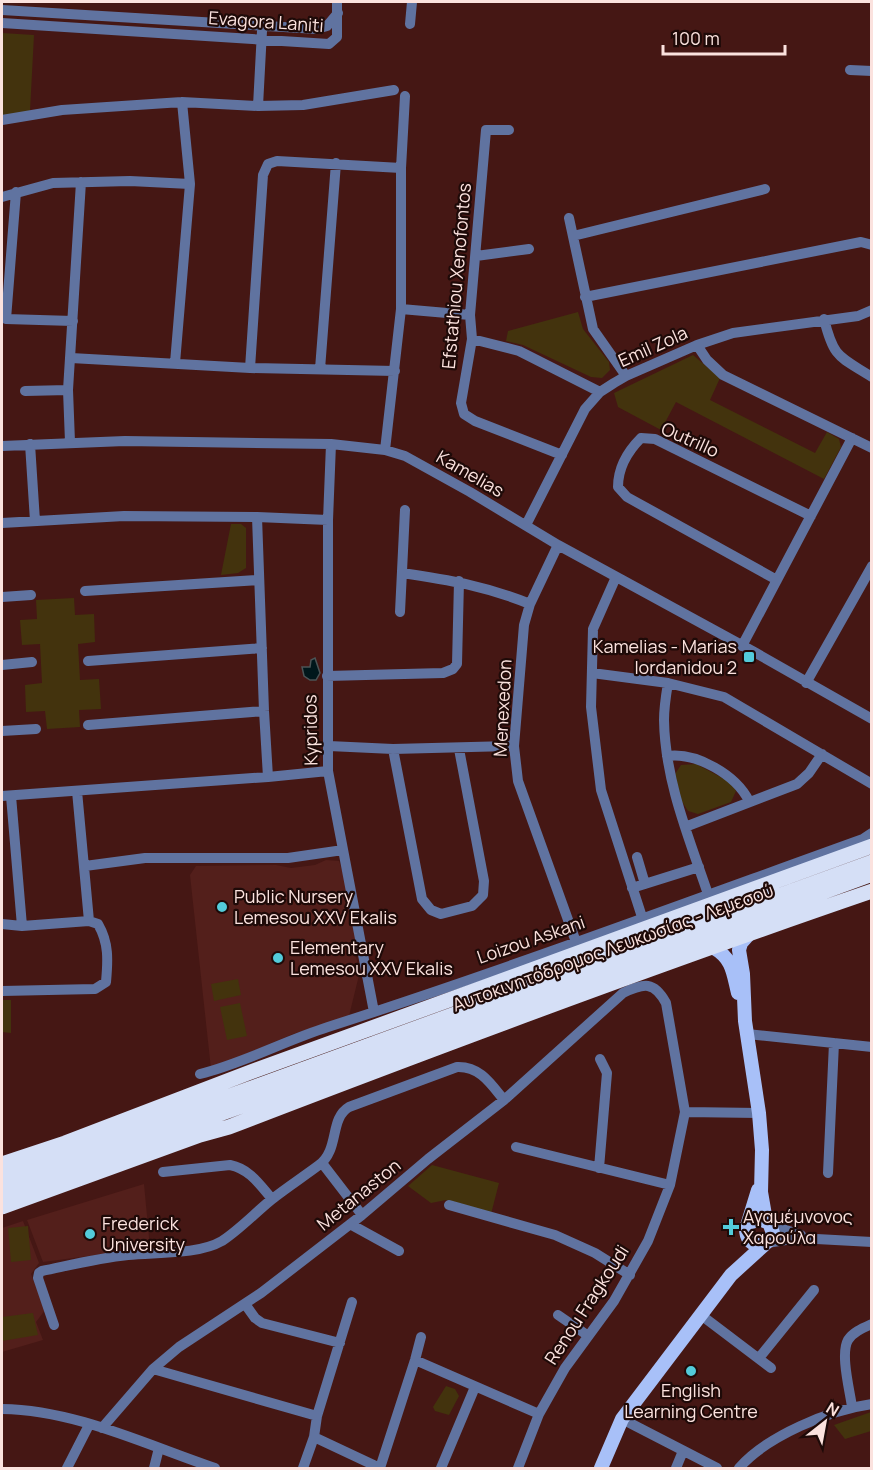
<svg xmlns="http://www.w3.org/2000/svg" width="873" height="1470" font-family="Manrope,sans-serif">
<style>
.built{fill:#531f1b}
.green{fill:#43330d}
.water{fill:#00171b;stroke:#4b5456;stroke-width:1.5}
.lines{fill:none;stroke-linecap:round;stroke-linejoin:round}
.minor{stroke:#6073a0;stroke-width:10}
.major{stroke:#a8c0f8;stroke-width:14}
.highway{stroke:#d5dff6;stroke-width:15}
.poi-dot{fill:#53cbda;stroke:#1e0a08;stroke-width:2}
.labels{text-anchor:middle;stroke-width:4.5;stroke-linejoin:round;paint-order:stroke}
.street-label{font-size:18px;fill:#fbe2de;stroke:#1e0a08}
.poi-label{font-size:18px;fill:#fbe2de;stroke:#1e0a08;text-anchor:start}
</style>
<rect width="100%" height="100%" fill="#451714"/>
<!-- built -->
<path class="built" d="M326 860 339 861 343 873 356 937 352 944 360 971 349 1016 293 1034 211 1069 190 875 196 866 276 865 291 868 315 865Z
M144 1184 150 1248 43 1262 27 1220Z
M23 1221 39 1263 31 1274 45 1310 36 1322 43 1340 2 1352V1228Z"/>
<!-- green -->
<path class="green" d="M2 33 34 35 30 111 2 117Z
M578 312 583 329 609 362 610 370 602 378 591 377 523 345 506 341 508 331Z
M693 355 720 378 710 400 815 453 827 432 839 439 841 447 824 479 676 402 661 430 618 407 614 393Z
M231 524H241L246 528V568L238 573 221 575Z
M74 598 75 615 94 614 95 642 78 644 80 680 99 679 101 709 79 710 80 727 47 729 45 711 26 712 25 685 42 683 40 644 22 645 20 620 37 619 36 600Z
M696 764 730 782 736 791 731 802 698 814 688 811 681 800 675 774 681 765Z
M238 979 241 995 214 1001 211 984Z
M2 1000H11V1033L2 1032Z
M240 1003 247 1036 227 1040 220 1007Z
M432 1165 499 1183 491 1214 446 1200 431 1203 408 1186Z
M28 1226 31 1260 11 1262 8 1228Z
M33 1313 38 1335 2 1341V1317Z
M446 1386 455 1389 459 1396 449 1415 435 1411 433 1407Z
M871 1412V1431L845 1439 834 1425Z"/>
<!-- water -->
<path class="water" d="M315 658 320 673 316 680H310L304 676 302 667H310L311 660Z"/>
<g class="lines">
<!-- minor -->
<path class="minor" d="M2 10 317 29 327 26 338 13
M2 23 329 44 337 37V2
M410 24 412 2
M850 70 872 71
M258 106 262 31
M2 120 62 110 182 102 258 106 303 105 394 90
M509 130H486L470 315 472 339 461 403 464 414 475 421 562 455
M16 192 6 319 73 321
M2 197 53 183 130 181 190 184
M569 218 593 329 626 376
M573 236 765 189
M476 256 529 249
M585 297 861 242 872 245
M401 309 470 315
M824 319C834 359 839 356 872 377
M472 339 519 351 600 392
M697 345 707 360 723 375 872 448
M71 358 250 368 395 371
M175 363 190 184 182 102
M250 368 263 175 268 164 277 161 401 168
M320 369 336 163
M25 391 68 390
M70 442 68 390 81 182
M30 444 35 521
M331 444 328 520V771L374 1012
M2 446 125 441 331 444 385 450 405 456 470 492 558 545 756 653 872 719
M385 450 401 309V168L405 96
M2 523 124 516 257 517
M526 525 585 409 600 392 614 383 626 376 697 345 733 333 858 316 872 310
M558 545 530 604 524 625 514 746 518 781 576 942
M402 573C450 580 485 586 530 604
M616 577 593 629 591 707 601 790 642 917
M777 580 627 497 618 487C618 468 628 451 641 438L655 439 811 516
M85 591 258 580
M2 597 31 595
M400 612 405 510
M742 646 852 438
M88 661 262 648
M2 665 32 662
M592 673 668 683 724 697 872 784
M327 676 443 673 453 669 457 664 459 581
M668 683C666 695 664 707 664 720 665 781 689 838 708 894
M806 683 872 566
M88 725 264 711
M2 731 36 729
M329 746 393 749 514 746
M393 749 422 899 431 910 441 914 472 906 483 895 484 881 459 749
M667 756C697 752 736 775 749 801
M268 777 264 711 257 517 328 520
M2 796 268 777 328 771
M11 796 22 926
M685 827 797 784 809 773 822 754
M637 857 645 884
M85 866 145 858H288L343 850
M632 888 699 867
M2 924 22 926 89 921
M2 991 95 989 106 982C108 960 109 943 98 924L89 921 77 791
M747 1034 872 1047
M200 1074C244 1063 284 1041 328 1027 508 969 685 903 863 839L872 833
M685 1112 759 1113
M516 1147 670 1185
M322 1163 362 1215
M599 1168 607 1073 600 1059
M163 1172 230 1165C250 1169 260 1185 272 1199
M828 1173 834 1043
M449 1205 555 1235 595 1253 630 1275
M350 1224 399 1251
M771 1225 801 1235
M767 1243 798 1238 872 1242
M245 1304 255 1318 262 1323 340 1343
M558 1315 587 1335
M701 1315 771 1368
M54 1325 38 1278 39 1273 42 1271C71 1265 99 1258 128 1255 155 1252 198 1255 222 1241 239 1230 255 1213 271 1200 286 1188 303 1177 319 1165 340 1149 329 1119 349 1107L457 1067C480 1066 491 1084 504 1100
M759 1358 814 1290
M415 1360 539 1414
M153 1369 317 1416
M852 1407C850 1391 840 1354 848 1340 853 1332 863 1328 872 1324
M2 1409C76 1410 146 1445 215 1468
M622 1419 717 1468
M102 1428 153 1369 179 1347 261 1293 362 1215 428 1159 504 1100 623 993C644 983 654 981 666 1003L685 1112 670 1185 648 1241 614 1301 565 1368 539 1414 518 1468
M314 1437 380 1468
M67 1468 89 1425
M154 1468 159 1448
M303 1468 314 1437 317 1416 352 1302
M380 1468 415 1360 421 1337
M441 1468 475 1387
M676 1468 683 1451
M739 1468C767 1436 829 1410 872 1404"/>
<!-- major -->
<path class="major" d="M750 933 741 943 739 950 743 974 745 1021 759 1113 762 1150 761 1192 766 1221
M714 948C733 959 733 973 738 993
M749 1223 760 1219 769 1223 773 1233C767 1251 746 1248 746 1229L758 1190
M601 1468 622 1419 731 1275 764 1245"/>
<!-- highway -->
<path class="highway" d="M2 1164 65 1143 248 1073 872 846
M2 1179 872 862
M2 1193 368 1060 872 874
M2 1207 200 1135 229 1127C442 1045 656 965 872 891"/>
</g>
<!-- markers -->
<g class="poi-dot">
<rect x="743" y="651" width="12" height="12" rx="3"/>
<circle cx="222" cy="907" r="6"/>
<circle cx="278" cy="958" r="6"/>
<path d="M728 1218h6v6h6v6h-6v6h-6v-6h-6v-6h6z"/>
<circle cx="90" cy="1234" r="6"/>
<circle cx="691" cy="1371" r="6"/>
</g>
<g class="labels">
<!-- street labels -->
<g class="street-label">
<text transform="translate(266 22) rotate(4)" y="6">Evagora Laniti</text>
<text transform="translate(457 276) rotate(-85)" y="6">Efstathiou Xenofontos</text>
<text transform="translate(653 347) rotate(-24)" y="6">Emil Zola</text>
<text transform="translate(690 440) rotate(24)" y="6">Outrillo</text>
<text transform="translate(470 474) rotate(30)" y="6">Kamelias</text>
<text transform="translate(503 708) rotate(-87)" y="6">Menexedon</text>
<text transform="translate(311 730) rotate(-91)" y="6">Kypridos</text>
<text transform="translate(531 940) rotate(-19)" y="6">Loizou Askani</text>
<text transform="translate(613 948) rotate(-20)" y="6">Αυτοκινητόδρομος Λευκωσίας - Λεμεσού</text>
<text transform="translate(359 1195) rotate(-39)" y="6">Metanaston</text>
<text transform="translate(587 1305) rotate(-57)" y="6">Renou Fragkoudi</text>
</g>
<!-- poi labels -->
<g class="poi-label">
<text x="737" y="653" text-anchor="end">Kamelias - Marias<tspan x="737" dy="21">Iordanidou 2</tspan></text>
<text x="234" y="903">Public Nursery<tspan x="234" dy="21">Lemesou XXV Ekalis</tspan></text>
<text x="290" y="954">Elementary<tspan x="290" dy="21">Lemesou XXV Ekalis</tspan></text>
<text x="743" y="1223">Αγαμέμνονος<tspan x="743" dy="21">Χαρούλα</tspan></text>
<text x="102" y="1230">Frederick<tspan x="102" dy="21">University</tspan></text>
<text x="691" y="1397" text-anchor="middle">English<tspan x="691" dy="21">Learning Centre</tspan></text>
</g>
</g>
<!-- border -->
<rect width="873" height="1470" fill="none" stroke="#fbe2de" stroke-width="6"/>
<!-- north arrow -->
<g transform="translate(825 1422) rotate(31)" stroke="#1e0a08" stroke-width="4.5" paint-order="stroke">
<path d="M0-4.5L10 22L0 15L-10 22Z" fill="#fbe2de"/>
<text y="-9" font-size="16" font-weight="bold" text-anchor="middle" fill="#fbe2de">N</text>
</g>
<!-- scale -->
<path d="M663 45v9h122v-9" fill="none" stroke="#fbe2de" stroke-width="3"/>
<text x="672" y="45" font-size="18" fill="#fbe2de" stroke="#1e0a08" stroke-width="4.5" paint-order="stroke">100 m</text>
</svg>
